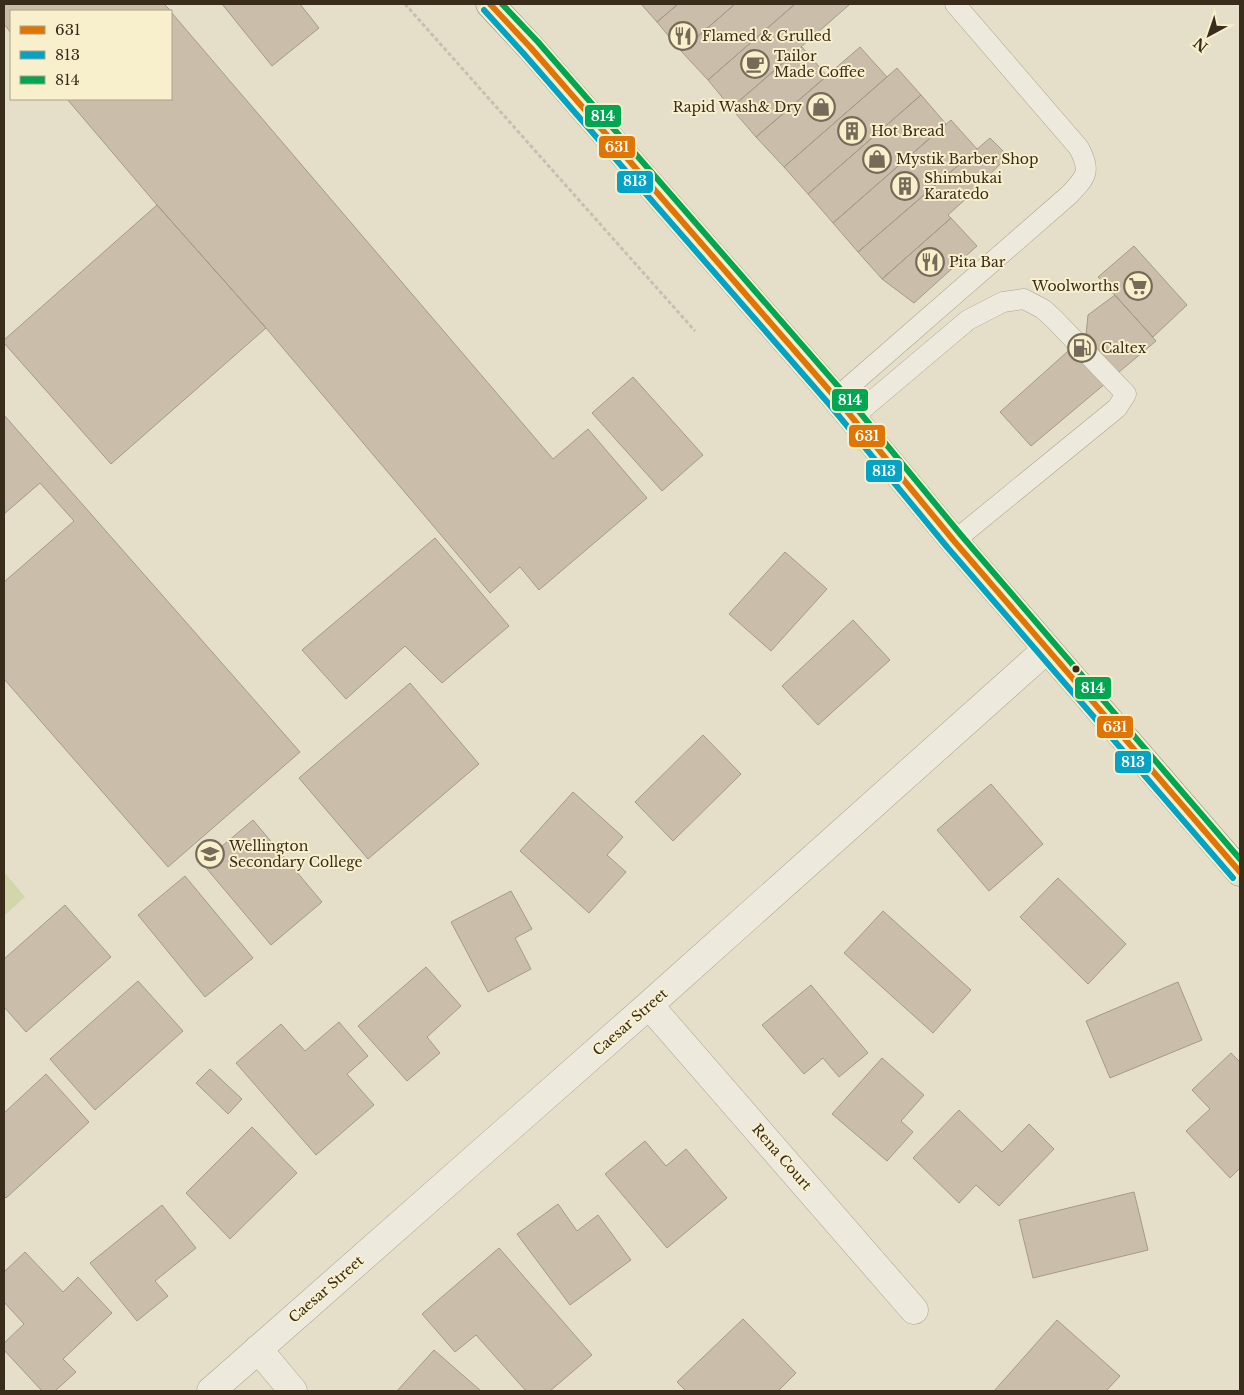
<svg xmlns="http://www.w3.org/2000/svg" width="1244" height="1395" font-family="'Libre Baskerville',serif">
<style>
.green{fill:#d2d7aa}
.building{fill:#cabdaa;stroke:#a59a89}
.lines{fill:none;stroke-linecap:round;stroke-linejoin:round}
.lane-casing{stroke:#aaa393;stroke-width:21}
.street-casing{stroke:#aaa393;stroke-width:29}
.primary-casing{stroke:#8f897a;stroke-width:29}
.path{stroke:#c5c0b3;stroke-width:3;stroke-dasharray:4 2.5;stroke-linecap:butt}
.lane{stroke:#ede9dc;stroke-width:20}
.street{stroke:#ede9dc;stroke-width:28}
.primary{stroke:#e5dfcc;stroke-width:28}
.bus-1-casing{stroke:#f8efcd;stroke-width:10}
.bus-2-casing{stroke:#f8efcd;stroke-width:10}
.bus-3-casing{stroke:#f8efcd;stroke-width:10}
.bus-1{stroke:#e17504;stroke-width:6}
.bus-2{stroke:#03a3c5;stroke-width:6}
.bus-3{stroke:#00a651;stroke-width:6}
.bus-dot{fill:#392c1b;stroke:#f8efcd;stroke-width:2}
.labels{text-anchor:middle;stroke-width:4;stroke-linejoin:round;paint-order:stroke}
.poi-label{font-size:14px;fill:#392c1b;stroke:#f8efcd;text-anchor:start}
.street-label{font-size:14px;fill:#392c1b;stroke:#f8efcd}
.line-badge{stroke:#f8efcd;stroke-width:2}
.badge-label{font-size:14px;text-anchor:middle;font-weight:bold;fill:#fff}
</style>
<rect width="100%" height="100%" fill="#e5dfc9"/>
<!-- green -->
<path class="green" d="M4 872 25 897 4 916Z"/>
<!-- building -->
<path class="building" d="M4 4H164L171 11H11V33L4 24Z
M222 4H300L319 28 272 66Z
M641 4H678L657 22Z
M678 4H735L681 51 657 22Z
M735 4H795L708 80 681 51Z
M795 4H848L849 5 731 108 708 80Z
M171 12 553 459 588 429 647 498 539 590 520 567 490 593 266 328 157 205 67 99H171Z
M802 47 827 76 756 137 731 108Z
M860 47 887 77 784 167 756 137Z
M897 68 921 95 808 194 784 167Z
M921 95 946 124 833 223 808 194Z
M951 120 977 149 858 252 833 223Z
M990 138 1008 156 970 195 948 215 951 218 882 279 858 252Z
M157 205 266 328 111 464 4 343V340Z
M951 218 977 246 914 303 882 279Z
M1134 246 1187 305 1153 337 1098 277Z
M1115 295 1156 341 1031 446 1000 412 1086 335 1088 315Z
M633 377 703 455 662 491 592 413Z
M4 415 300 752 168 867 4 679V582L74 521 40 483 4 514Z
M435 538 509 626 442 683 405 646 346 699 302 650Z
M785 552 827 589 771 651 729 614Z
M853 620 890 660 818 725 782 686Z
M410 683 479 764 368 859 299 778Z
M703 735 741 774 673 841 635 802Z
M991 784 1043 844 989 891 937 830Z
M573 792 623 837 607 855 626 872 589 913 520 851Z
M253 820 322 902 271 945 202 863Z
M185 876 253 958 205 997 138 915Z
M1058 878 1126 944 1088 984 1020 917Z
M511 891 532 929 515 938 531 969 488 992 451 922Z
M65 905 111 957 26 1032 4 1007V959Z
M883 911 971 990 933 1033 844 953Z
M426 967 461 1006 427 1037 440 1053 407 1081 358 1026Z
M138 981 183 1031 95 1110 50 1059Z
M1178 982 1202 1040 1110 1078 1086 1021Z
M811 985 868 1053 839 1077 823 1058 804 1074 762 1025Z
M339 1022 368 1056 347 1074 374 1105 316 1155 236 1063 281 1024 305 1051Z
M1231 1053 1240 1062V1168L1230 1178 1186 1131 1210 1109 1192 1090Z
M882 1058 924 1095 901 1121 913 1132 887 1161 832 1114Z
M210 1069 242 1099 228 1114 196 1083Z
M46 1074 89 1122 6 1198 4 1196V1113Z
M959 1110 1002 1152 1029 1124 1054 1149 999 1206 976 1185 959 1203 913 1158Z
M252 1127 297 1173 230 1239 186 1193Z
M645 1141 666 1166 686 1149 727 1198 667 1248 605 1174Z
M1134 1192 1148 1250 1033 1278 1019 1220Z
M558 1204 577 1231 598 1215 631 1260 570 1305 517 1234Z
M162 1205 196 1248 155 1281 168 1296 137 1321 90 1263Z
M499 1248 592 1355 550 1391H526L476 1335 455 1352 422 1314Z
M25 1252 63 1292 78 1277 112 1313 63 1359 76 1372 55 1391H42L4 1350V1343L24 1324 4 1302V1272Z
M743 1319 796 1373 778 1391H686L677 1382Z
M1057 1320 1120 1376 1106 1391H994Z
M434 1350 481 1391H397Z"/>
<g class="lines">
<defs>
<path id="lane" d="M836 398 1069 195C1087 176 1091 172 1079 148L955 4
M853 417 968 320 1003 302 1024 299 1043 309 1054 319 1126 394 1117 408 954 541"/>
<path id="street" d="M649 1005 914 1310
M258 1349 293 1391
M211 1391 649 1005 1047 649"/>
<path id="primary" d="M490 4 531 48 836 398 954 541 1240 872"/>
</defs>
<!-- lane casing -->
<use href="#lane" class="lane-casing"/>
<!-- street casing -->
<use href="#street" class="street-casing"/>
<!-- primary casing -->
<use href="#primary" class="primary-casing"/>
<!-- path -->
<path class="path" d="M405 4 695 331"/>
<!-- lane -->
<use href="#lane" class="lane"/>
<!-- street -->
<use href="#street" class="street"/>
<!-- primary -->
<use href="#primary" class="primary"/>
<defs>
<path id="bus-1" d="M490 4 531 48 836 398 954 541 1240 872"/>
<path id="bus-2" d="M484 10 524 54 829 404 947 547 1233 878"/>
<path id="bus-3" d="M502 4 538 42 843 392 961 535 1240 859"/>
</defs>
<!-- bus-1 casing -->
<use href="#bus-1" class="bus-1-casing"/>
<!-- bus-2 casing -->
<use href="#bus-2" class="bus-2-casing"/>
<!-- bus-3 casing -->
<use href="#bus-3" class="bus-3-casing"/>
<!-- bus-1 -->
<use href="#bus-1" class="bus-1"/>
<!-- bus-2 -->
<use href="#bus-2" class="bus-2"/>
<!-- bus-3 -->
<use href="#bus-3" class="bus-3"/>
</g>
<!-- icons -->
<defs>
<symbol id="restaurant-ring" viewBox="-11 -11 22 22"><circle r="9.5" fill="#f8efcd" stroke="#756b58" stroke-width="1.5"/><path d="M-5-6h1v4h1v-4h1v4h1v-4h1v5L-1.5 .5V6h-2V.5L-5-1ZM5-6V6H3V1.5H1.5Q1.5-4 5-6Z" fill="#756b58"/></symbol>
<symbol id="cafe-ring" viewBox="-11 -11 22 22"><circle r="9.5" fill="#f8efcd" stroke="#756b58" stroke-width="1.5"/><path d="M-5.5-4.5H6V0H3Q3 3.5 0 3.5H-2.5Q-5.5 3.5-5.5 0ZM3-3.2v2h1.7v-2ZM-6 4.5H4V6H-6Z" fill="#756b58"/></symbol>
<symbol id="shop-ring" viewBox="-11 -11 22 22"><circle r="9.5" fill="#f8efcd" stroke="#756b58" stroke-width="1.5"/><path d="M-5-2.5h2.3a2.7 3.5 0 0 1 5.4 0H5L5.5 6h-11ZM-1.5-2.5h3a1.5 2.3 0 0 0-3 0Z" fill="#756b58"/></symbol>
<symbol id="building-ring" viewBox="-11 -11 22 22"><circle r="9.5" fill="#f8efcd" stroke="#756b58" stroke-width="1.5"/><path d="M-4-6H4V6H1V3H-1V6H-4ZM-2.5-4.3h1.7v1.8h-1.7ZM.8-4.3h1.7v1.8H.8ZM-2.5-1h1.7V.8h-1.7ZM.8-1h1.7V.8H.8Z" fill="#756b58"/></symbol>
<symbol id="supermarket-ring" viewBox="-11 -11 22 22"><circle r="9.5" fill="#f8efcd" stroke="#756b58" stroke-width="1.5"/><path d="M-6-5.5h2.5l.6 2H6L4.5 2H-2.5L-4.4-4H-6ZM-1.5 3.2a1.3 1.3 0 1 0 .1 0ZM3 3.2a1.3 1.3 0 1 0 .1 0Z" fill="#756b58"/></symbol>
<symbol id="fuel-ring" viewBox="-11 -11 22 22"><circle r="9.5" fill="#f8efcd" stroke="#756b58" stroke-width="1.5"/><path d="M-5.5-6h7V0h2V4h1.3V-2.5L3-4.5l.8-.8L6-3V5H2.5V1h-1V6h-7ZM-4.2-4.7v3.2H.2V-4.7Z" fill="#756b58"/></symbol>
<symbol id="school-ring" viewBox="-11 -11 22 22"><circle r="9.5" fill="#f8efcd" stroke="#756b58" stroke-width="1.5"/><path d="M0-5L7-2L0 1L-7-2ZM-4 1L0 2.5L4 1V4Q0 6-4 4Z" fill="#756b58"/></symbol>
</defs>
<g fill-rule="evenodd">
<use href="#restaurant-ring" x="667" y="20" width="32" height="32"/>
<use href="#cafe-ring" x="739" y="48" width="32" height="32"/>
<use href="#shop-ring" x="805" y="91" width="32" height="32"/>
<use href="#building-ring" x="836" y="115" width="32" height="32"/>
<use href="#shop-ring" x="861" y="143" width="32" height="32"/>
<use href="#building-ring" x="889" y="170" width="32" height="32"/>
<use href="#restaurant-ring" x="914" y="246" width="32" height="32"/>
<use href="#supermarket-ring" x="1122" y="270" width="32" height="32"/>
<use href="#fuel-ring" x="1066" y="332" width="32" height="32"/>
<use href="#school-ring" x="194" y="838" width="32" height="32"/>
</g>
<!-- markers -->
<circle class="bus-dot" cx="1076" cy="669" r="4.5"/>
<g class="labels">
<!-- poi labels -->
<g class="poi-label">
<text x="702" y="41">Flamed &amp; Grulled</text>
<text x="774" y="61">Tailor<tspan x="774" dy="16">Made Coffee</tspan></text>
<text x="802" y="112" text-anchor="end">Rapid Wash&amp; Dry</text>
<text x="871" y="136">Hot Bread</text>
<text x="896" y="164">Mystik Barber Shop</text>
<text x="924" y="183">Shimbukai<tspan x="924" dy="16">Karatedo</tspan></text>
<text x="949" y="267">Pita Bar</text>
<text x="1119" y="291" text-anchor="end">Woolworths</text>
<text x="1101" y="353">Caltex</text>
<text x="229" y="851">Wellington<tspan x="229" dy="16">Secondary College</tspan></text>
</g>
<!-- street labels -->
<g class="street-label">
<text transform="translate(630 1022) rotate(-41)" y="5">Caesar Street</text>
<text transform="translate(782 1157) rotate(49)" y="5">Rena Court</text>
<text transform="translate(326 1289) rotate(-41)" y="5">Caesar Street</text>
</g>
</g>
<g class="line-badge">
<rect x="584" y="104" width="38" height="24" rx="5" fill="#00a651"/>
<rect x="598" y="135" width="38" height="24" rx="5" fill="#e17504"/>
<rect x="616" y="170" width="38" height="24" rx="5" fill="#03a3c5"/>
<rect x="831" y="388" width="38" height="24" rx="5" fill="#00a651"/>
<rect x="848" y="424" width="38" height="24" rx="5" fill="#e17504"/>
<rect x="865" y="459" width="38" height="24" rx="5" fill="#03a3c5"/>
<rect x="1074" y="676" width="38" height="24" rx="5" fill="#00a651"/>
<rect x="1096" y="715" width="38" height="24" rx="5" fill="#e17504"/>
<rect x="1114" y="750" width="38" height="24" rx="5" fill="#03a3c5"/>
</g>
<g class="badge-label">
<text x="603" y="121">814</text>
<text x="617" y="152">631</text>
<text x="635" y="186">813</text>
<text x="850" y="405">814</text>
<text x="867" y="441">631</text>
<text x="884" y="476">813</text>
<text x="1093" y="693">814</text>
<text x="1115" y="732">631</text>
<text x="1133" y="767">813</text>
</g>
<!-- border -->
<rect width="1244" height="1395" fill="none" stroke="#392c1b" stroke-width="10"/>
<!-- legend -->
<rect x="10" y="10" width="162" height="90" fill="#f8efcd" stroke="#aca186"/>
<rect x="20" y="26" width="25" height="8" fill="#e17504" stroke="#aca186"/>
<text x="55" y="35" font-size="15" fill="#392c1b">631</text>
<rect x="20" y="51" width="25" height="8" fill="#03a3c5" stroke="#aca186"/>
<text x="55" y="60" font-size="15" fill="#392c1b">813</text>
<rect x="20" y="76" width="25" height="8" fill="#00a651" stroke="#aca186"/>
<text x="55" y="85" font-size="15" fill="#392c1b">814</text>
<!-- north arrow -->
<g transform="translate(1209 35) rotate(220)" stroke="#f8efcd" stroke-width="4" paint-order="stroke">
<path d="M0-4L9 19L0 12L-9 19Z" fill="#392c1b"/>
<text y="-8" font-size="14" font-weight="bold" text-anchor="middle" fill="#392c1b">N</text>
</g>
</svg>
